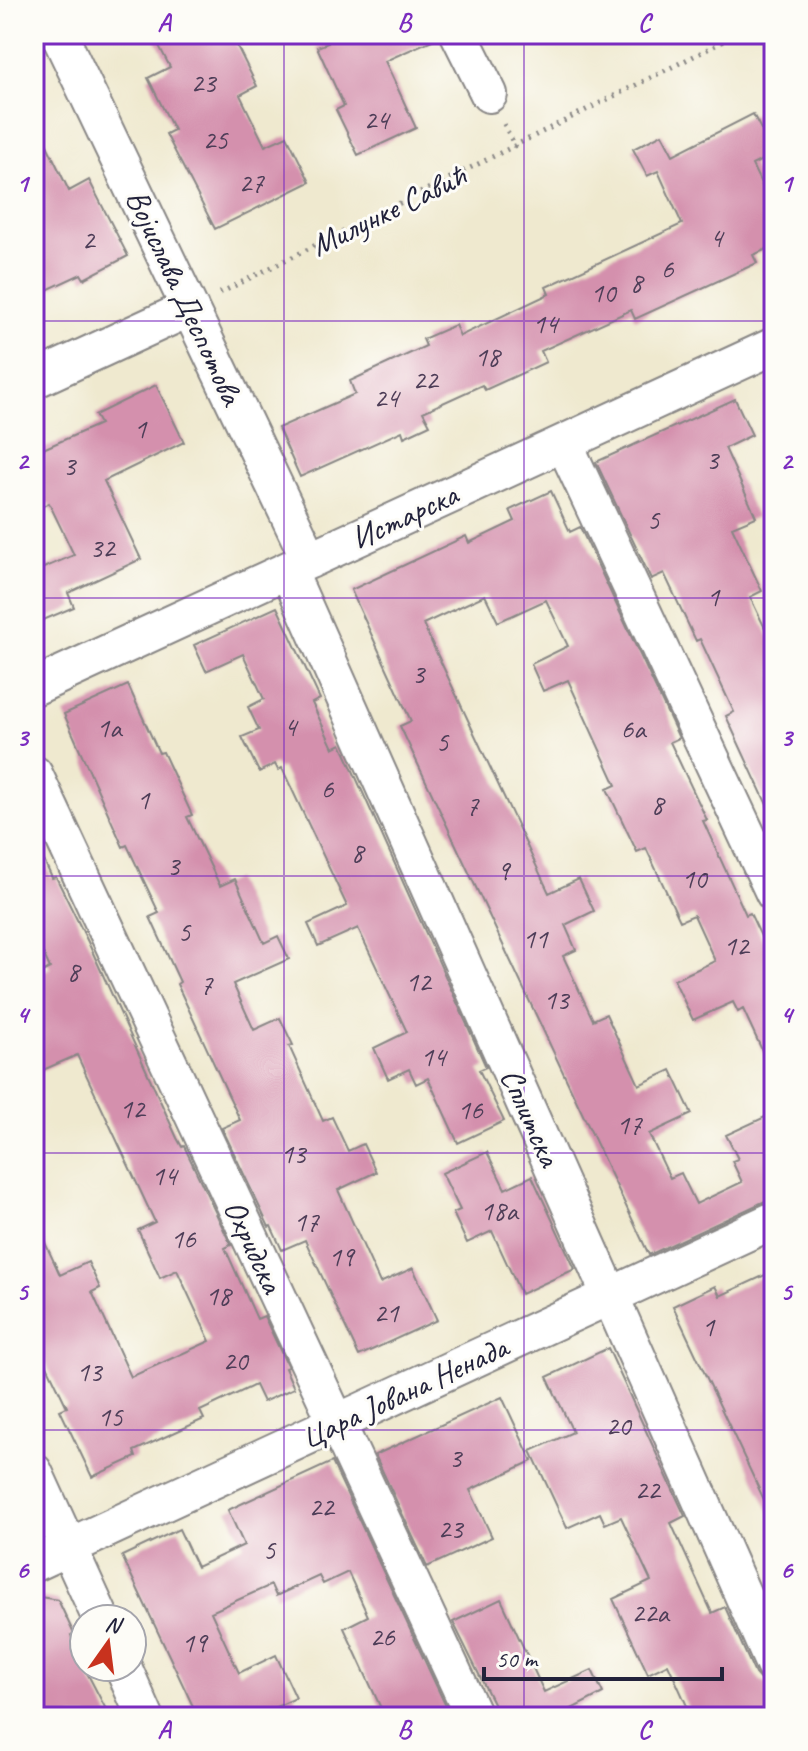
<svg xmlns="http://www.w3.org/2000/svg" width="808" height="1751" font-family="Caveat,sans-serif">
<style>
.building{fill:#d490ad}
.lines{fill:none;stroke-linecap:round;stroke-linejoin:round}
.minor-casing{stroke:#888685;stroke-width:40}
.path{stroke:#888685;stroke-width:5;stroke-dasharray:2 6;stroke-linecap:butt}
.minor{stroke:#fff;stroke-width:36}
.grid{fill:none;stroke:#7b2cbf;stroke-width:2;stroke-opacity:0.55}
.labels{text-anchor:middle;stroke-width:6;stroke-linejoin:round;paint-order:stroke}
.number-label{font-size:28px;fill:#4e3e58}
.street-label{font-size:32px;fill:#22223b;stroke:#fdfcf7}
.neatline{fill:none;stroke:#7b2cbf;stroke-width:3}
.grid-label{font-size:26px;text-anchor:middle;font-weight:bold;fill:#7b2cbf}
</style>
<rect width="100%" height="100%" fill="#fdfcf7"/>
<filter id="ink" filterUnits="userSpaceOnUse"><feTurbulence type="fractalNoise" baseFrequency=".0125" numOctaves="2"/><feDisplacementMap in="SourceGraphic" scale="16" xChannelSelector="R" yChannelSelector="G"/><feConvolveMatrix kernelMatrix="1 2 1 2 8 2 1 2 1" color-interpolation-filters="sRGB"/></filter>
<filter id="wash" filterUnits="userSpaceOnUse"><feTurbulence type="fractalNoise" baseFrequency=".006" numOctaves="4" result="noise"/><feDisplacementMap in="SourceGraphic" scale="32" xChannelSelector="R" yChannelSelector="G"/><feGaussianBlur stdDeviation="1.8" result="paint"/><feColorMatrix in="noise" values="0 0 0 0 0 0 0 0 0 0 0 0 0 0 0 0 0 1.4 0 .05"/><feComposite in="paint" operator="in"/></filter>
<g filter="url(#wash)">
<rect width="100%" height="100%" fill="#efe9cf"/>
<g id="blocks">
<!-- building -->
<path class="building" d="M153 34H231L257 86 240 95 265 146 287 136 310 182 215 229 166 134 174 130 148 78 170 67Z
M324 34H438L439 37 385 61 416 128 358 155 336 110 344 106 317 47 328 43Z
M753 114 774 154 752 165 774 210V246L753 255 757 263 635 319 631 310 541 351 546 362 485 390 482 385 423 412 430 425 404 437 402 431 300 477 278 428 355 394 350 381 426 346 423 339 455 325 460 336 549 294 546 287 682 224 658 171 647 176 633 149 662 134 673 155Z
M34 118 69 191 89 180 128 256 84 279 81 274 34 296Z
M156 385 184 442 104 481 141 559 68 593 74 607 34 624V572L74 555 49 503 41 507 34 492V453L100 424 95 415Z
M735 399 752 435 725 448 756 517 732 527 762 591 750 597 774 647V820L726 716 734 712 700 639 696 641 664 573 651 579 596 462Z
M551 491 570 532 580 527 679 738 670 742 707 820 703 821 746 915 750 913 774 964V1076L743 1009 738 1012 733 1002 693 1020 674 980 715 961 694 915 680 921 646 848 637 852 607 789 616 785 568 680 543 691 531 664 568 646 546 600 498 622 485 595 423 624 549 893 579 879 594 911 565 925 576 950 563 956 593 1020 606 1014 639 1085 671 1070 692 1114 649 1134 670 1178 681 1173 696 1204 742 1182 732 1161 738 1159 726 1135 774 1113V1197L649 1255 400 726 411 721 351 590 466 536 469 543 515 521 510 510Z
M277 607 320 699 312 703 333 748 341 744 486 1067 479 1070 504 1121 458 1143 428 1078 416 1084 409 1069 388 1079 374 1048 407 1032 358 928 318 946 308 924 347 906 282 768 278 770 275 764 259 772 242 737 259 730 248 707 264 699 243 654 206 671 194 645Z
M128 685 159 753 163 752 192 815 187 817 220 886 235 879 264 943 278 936 289 959 233 984 254 1030 280 1018 293 1045 289 1046 323 1121 332 1117 348 1151 363 1144 376 1172 338 1190 380 1283 413 1268 437 1320 359 1356 305 1240 282 1250 271 1226 269 1227 222 1128 240 1120 177 984 180 982 150 917 159 913 127 845 123 847 64 714Z
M34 839 52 878 56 877 88 942 177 1138 182 1147 184 1146 231 1245 225 1248 257 1319 264 1316 288 1367 285 1368 294 1388 263 1402 255 1385 200 1411 204 1419 134 1451 136 1457 92 1477 60 1410 67 1407 44 1359 34 1364V1219L60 1275 88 1262 100 1288 92 1292 131 1377 210 1341 177 1270 160 1278 138 1230 155 1222 77 1055 34 1074V976L50 968 34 933Z
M487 1152 505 1189 532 1176 575 1269 521 1294 492 1231 467 1243 453 1213 460 1210 442 1173Z
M774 1271V1521L673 1306 715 1286 720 1296Z
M608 1348 685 1516 671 1523 712 1613 725 1607 755 1674 761 1681 770 1685 774 1694V1717H692L668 1664 648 1674 613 1599 651 1581 621 1517 605 1524 600 1513 567 1528 531 1451 573 1432 547 1377Z
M502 1397 532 1461 470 1490 492 1537 427 1567 375 1455Z
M332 1462 450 1715 385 1717 344 1628 368 1616 348 1572 323 1584 319 1576 276 1596 271 1585 211 1612 239 1673 276 1655 296 1698 254 1717H198L122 1556 179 1529 197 1567 244 1545 228 1510Z
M34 1596 58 1600 74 1634 71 1635 84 1667 110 1717H34Z
M501 1599 544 1692 592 1670 603 1693 556 1717H495L498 1713 453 1622Z"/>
</g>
</g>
<g filter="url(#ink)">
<use href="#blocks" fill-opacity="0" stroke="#888685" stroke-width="2"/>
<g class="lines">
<defs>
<path id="minor" d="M59 34 310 560
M459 34 489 94
M34 380 190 308
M564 443 774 893
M288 570 774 1665
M34 687 774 346
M34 774 474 1717
M34 1472 101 1619
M34 1563 774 1220
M123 1667 145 1717"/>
</defs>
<!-- minor casing -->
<use href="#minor" class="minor-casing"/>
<!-- path -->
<path class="path" d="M504 124 515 147
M220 293 738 34"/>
<!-- minor -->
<use href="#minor" class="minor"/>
</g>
</g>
<!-- grid -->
<path class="grid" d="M284 34V1717M524 34V1717M34 321H774M34 598H774M34 876H774M34 1153H774M34 1430H774"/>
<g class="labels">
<!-- number labels -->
<g class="number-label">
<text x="203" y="92">23</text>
<text x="376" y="129">24</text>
<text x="215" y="149">25</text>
<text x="251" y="192">27</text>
<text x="716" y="247">4</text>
<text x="88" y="249">2</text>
<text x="667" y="278">6</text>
<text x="636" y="292">8</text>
<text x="603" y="302">10</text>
<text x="545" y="333">14</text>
<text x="487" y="366">18</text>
<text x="425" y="389">22</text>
<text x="386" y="407">24</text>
<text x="140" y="438">1</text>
<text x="712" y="469">3</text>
<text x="69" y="475">3</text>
<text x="653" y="529">5</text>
<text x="102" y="557">32</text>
<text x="713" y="606">1</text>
<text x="418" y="683">3</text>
<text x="290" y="736">4</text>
<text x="109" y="737">1a</text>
<text x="633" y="738">6a</text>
<text x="442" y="751">5</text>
<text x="327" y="798">6</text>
<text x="143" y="809">1</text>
<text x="657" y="814">8</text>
<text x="472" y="815">7</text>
<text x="357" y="862">8</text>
<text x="173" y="875">3</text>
<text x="503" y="880">9</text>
<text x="694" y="888">10</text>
<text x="184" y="941">5</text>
<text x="535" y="948">11</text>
<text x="736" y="955">12</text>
<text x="73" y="981">8</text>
<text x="418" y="991">12</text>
<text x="206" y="994">7</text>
<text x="556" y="1009">13</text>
<text x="433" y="1066">14</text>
<text x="132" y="1118">12</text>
<text x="470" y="1119">16</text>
<text x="629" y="1134">17</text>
<text x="293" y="1163">13</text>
<text x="164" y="1185">14</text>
<text x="499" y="1220">18a</text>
<text x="306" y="1231">17</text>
<text x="183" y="1248">16</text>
<text x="341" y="1266">19</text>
<text x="218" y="1305">18</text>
<text x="386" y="1322">21</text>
<text x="708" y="1336">1</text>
<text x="235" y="1370">20</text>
<text x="89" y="1381">13</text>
<text x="110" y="1426">15</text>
<text x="618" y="1435">20</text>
<text x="455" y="1467">3</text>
<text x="647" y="1499">22</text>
<text x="321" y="1516">22</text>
<text x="450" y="1538">23</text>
<text x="269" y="1559">5</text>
<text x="650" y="1622">22a</text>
<text x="382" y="1646">26</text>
<text x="194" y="1652">19</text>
</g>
<!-- street labels -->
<g class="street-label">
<text transform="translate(388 210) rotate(-26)" y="11">Милунке Савић</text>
<text transform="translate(185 297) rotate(65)" y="11">Војислава Деспотова</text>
<text transform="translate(404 516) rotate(-25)" y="11">Истарска</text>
<text transform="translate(531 1117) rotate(66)" y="11">Сплитска</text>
<text transform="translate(254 1246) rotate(65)" y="11">Охридска</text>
<text transform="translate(404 1392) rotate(-25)" y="11">Цара Јована Ненада</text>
</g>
</g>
<!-- margin -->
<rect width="808" height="1751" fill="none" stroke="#fdfcf7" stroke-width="88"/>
<!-- north arrow -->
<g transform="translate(108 1643) rotate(14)"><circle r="38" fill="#fdfcf7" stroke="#a5a5ac" stroke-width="2"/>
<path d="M0-6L14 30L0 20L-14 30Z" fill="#c8321e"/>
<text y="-12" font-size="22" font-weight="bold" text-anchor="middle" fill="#22223b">N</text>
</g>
<!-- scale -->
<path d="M484 1667v12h238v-12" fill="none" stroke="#22223b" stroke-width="4"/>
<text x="496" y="1667" font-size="24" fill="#22223b" stroke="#fdfcf7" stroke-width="6" paint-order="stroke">50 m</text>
<rect x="44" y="44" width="720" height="1663" class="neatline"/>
<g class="grid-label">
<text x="164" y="31">A</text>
<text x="404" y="31">B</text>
<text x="644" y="31">C</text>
<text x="22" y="192">1</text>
<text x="786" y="192">1</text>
<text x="22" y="469">2</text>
<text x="786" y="469">2</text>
<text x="22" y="746">3</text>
<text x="786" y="746">3</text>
<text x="22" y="1023">4</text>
<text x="786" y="1023">4</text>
<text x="22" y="1300">5</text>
<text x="786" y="1300">5</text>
<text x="22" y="1578">6</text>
<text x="786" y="1578">6</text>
<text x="164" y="1738">A</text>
<text x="404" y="1738">B</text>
<text x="644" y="1738">C</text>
</g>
</svg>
